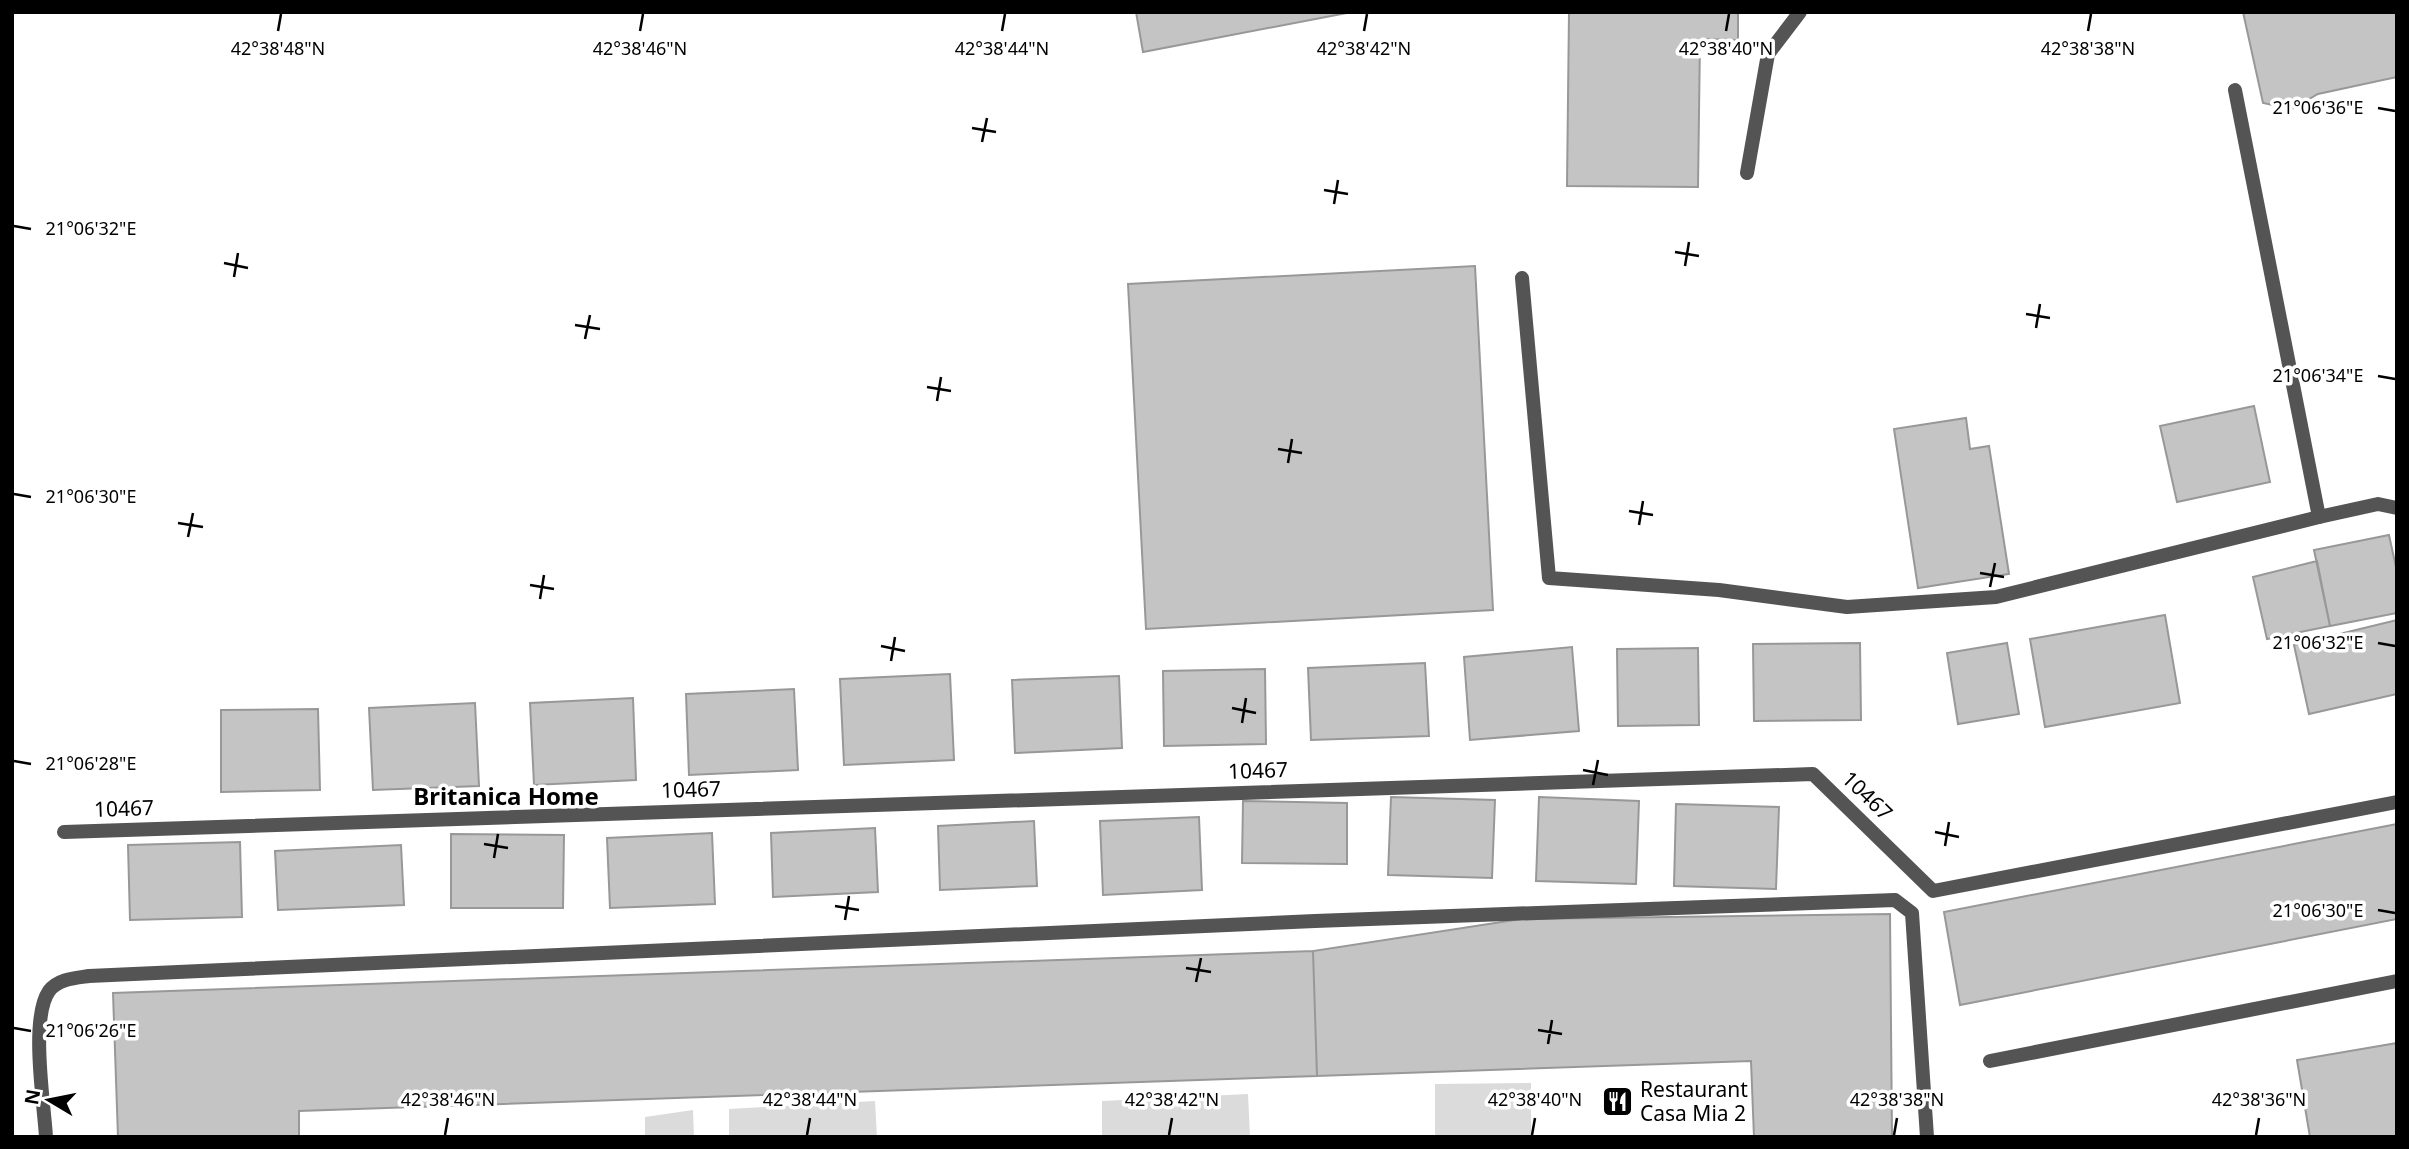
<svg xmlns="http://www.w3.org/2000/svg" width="2409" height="1149" font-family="'Noto Sans',sans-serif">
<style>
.green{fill:#dbdbdb}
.building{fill:#c4c4c4;stroke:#989898;stroke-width:2}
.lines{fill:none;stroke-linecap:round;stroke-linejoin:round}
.service{stroke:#545454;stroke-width:14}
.minor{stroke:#545454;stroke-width:14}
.ticks{fill:none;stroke:#000;stroke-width:2.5}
.labels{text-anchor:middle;stroke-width:7;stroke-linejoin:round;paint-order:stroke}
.street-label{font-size:21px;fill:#000;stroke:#fff}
.poi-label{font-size:21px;fill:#000;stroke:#fff;text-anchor:start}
.quarter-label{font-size:24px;font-weight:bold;fill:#000;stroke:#fff}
.ticks-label{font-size:18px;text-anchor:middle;fill:#000;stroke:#fff;stroke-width:7;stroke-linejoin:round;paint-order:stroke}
</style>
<rect width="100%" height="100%" fill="#fff"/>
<!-- green -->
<path class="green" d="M1531 1083V1137H1435V1084Z
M1248 1094 1250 1137H1102V1101Z
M875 1101 877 1137H729V1109Z
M693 1110 694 1137H645V1117Z"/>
<!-- building -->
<path class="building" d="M1136 12H1352L1143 52Z
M1569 12H1738V40L1700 39 1698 187 1567 186Z
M2243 12H2397V77L2318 94 2292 109 2263 103Z
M1475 266 1493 610 1146 629 1128 284Z
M2254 406 2270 482 2177 502 2160 426Z
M1966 418 1970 449 1989 446 2009 574 1918 588 1894 429Z
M2389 535 2397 572V613L2330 626 2314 550Z
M2317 561 2330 626 2267 639 2253 577Z
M2165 615 2180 703 2045 727 2030 639Z
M2397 620V694L2309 714 2294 645Z
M1860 643 1861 720 1754 721 1753 644Z
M2007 643 2019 714 1958 724 1947 653Z
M1572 647 1579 731 1470 740 1464 657Z
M1698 648 1699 725 1618 726 1617 649Z
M1425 663 1429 736 1311 740 1308 668Z
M1265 669 1266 744 1164 746 1163 671Z
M950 674 954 760 844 765 840 679Z
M1119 676 1122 748 1015 753 1012 680Z
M794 689 798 770 689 775 686 694Z
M633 698 636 780 534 785 530 703Z
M475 703 479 786 373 790 369 708Z
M318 709 320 790 221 792V710Z
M1391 797 1495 800 1492 878 1388 875Z
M1539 797 1639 801 1636 884 1536 881Z
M1243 801 1347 803V864L1242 863Z
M1676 804 1779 807 1776 889 1674 886Z
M1199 817 1202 890 1103 895 1100 821Z
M1034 821 1037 886 940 890 938 826Z
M2397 824V919L1960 1005 1944 912Z
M875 828 878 892 773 897 771 833Z
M712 833 715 904 610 908 607 838Z
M451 834 564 835 563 908H451Z
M240 842 242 917 130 920 128 845Z
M401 845 404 905 278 910 275 851Z
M1890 914 1892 1137H1754L1751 1061 1317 1076 1313 951 1521 919Z
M1313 951 1317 1076 299 1111V1137H118L113 993Z
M2397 1043V1137H2310L2297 1060Z"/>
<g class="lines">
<!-- service -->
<path class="service" d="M1747 173 1768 54 1800 12
M1522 278 1549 578 1719 590 1847 607 1996 597 2319 517 2235 90
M46 1137C44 1103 30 1018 49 991 58 979 75 978 89 976L1315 921 1895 900 1912 913 1927 1137"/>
<!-- minor -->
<path class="minor" d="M2319 517 2378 504 2397 508
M64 832 1813 774 1933 891 2397 802
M1990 1061 2397 981"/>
</g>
<!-- ticks -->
<path class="ticks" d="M278 31 281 14M640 31 643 14M1002 31 1005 14M1364 31 1367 14M1726 31 1729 14M2088 31 2091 14M2378 108 2395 111M972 128 996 132M982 142 987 118M1324 190 1348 194M1334 204 1338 180M14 226 31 229M1675 252 1699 256M224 263 248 268M1685 266 1689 242M234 277 238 253M2026 314 2050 318M575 325 600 329M2036 328 2040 304M585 339 590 315M2378 376 2395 379M927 387 951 391M937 401 941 377M1278 449 1302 453M1288 463 1292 439M14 494 31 497M1629 511 1653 515M178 523 203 527M1639 525 1643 501M188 537 193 513M1980 573 2004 577M530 585 554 589M1990 587 1995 563M540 599 544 575M2378 643 2395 646M881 646 905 651M891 661 895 637M1232 708 1256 713M1242 723 1246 698M14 761 31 764M1583 770 1608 775M1593 785 1598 760M1935 832 1959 837M484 844 508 848M1945 846 1949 822M494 858 498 834M835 906 859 910M2378 910 2395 913M845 920 849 896M1186 968 1211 972M1196 982 1201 958M14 1028 31 1031M1538 1030 1562 1034M1548 1044 1552 1020M445 1135 448 1118M807 1135 810 1118M1169 1135 1172 1118M1532 1135 1535 1118M1894 1135 1897 1118M2256 1135 2259 1118"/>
<!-- icons -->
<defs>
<symbol id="restaurant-square" viewBox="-11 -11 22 22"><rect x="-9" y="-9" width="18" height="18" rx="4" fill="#000" stroke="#fff"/><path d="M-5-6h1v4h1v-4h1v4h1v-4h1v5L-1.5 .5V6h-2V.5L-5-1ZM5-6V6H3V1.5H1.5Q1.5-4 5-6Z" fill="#fff"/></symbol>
</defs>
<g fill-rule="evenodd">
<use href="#restaurant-square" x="1600" y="1084" width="35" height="35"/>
</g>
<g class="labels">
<!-- street labels -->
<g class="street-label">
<text transform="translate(1258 771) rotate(-2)" y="7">10467</text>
<text transform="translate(691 790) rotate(-2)" y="7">10467</text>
<text transform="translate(1867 796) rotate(44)" y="7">10467</text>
<text transform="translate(124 809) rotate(-2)" y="7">10467</text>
</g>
<!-- poi labels -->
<g class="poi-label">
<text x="1640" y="1097">Restaurant<tspan x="1640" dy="24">Casa Mia 2</tspan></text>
</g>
<!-- quarter labels -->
<g class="quarter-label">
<text x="506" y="805">Britanica Home</text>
</g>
</g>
<g class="ticks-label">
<text x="278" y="55">42°38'48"N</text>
<text x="640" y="55">42°38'46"N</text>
<text x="1002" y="55">42°38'44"N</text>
<text x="1364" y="55">42°38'42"N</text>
<text x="1726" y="55">42°38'40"N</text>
<text x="2088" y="55">42°38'38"N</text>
<text x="2318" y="114">21°06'36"E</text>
<text x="91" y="235">21°06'32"E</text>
<text x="2318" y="382">21°06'34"E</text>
<text x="91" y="503">21°06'30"E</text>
<text x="2318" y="649">21°06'32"E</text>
<text x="91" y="770">21°06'28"E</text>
<text x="2318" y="917">21°06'30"E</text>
<text x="91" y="1037">21°06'26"E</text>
<text x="448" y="1106">42°38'46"N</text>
<text x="810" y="1106">42°38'44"N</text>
<text x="1172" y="1106">42°38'42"N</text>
<text x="1535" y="1106">42°38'40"N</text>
<text x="1897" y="1106">42°38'38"N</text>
<text x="2259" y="1106">42°38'36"N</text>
</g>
<!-- border -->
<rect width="2409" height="1149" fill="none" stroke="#000000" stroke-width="28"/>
<!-- north arrow -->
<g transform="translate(49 1100) rotate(280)" stroke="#ffffff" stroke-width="5" paint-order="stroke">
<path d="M0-5L12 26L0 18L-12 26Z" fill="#000000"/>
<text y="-10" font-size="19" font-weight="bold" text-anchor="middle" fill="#000000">N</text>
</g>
</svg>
